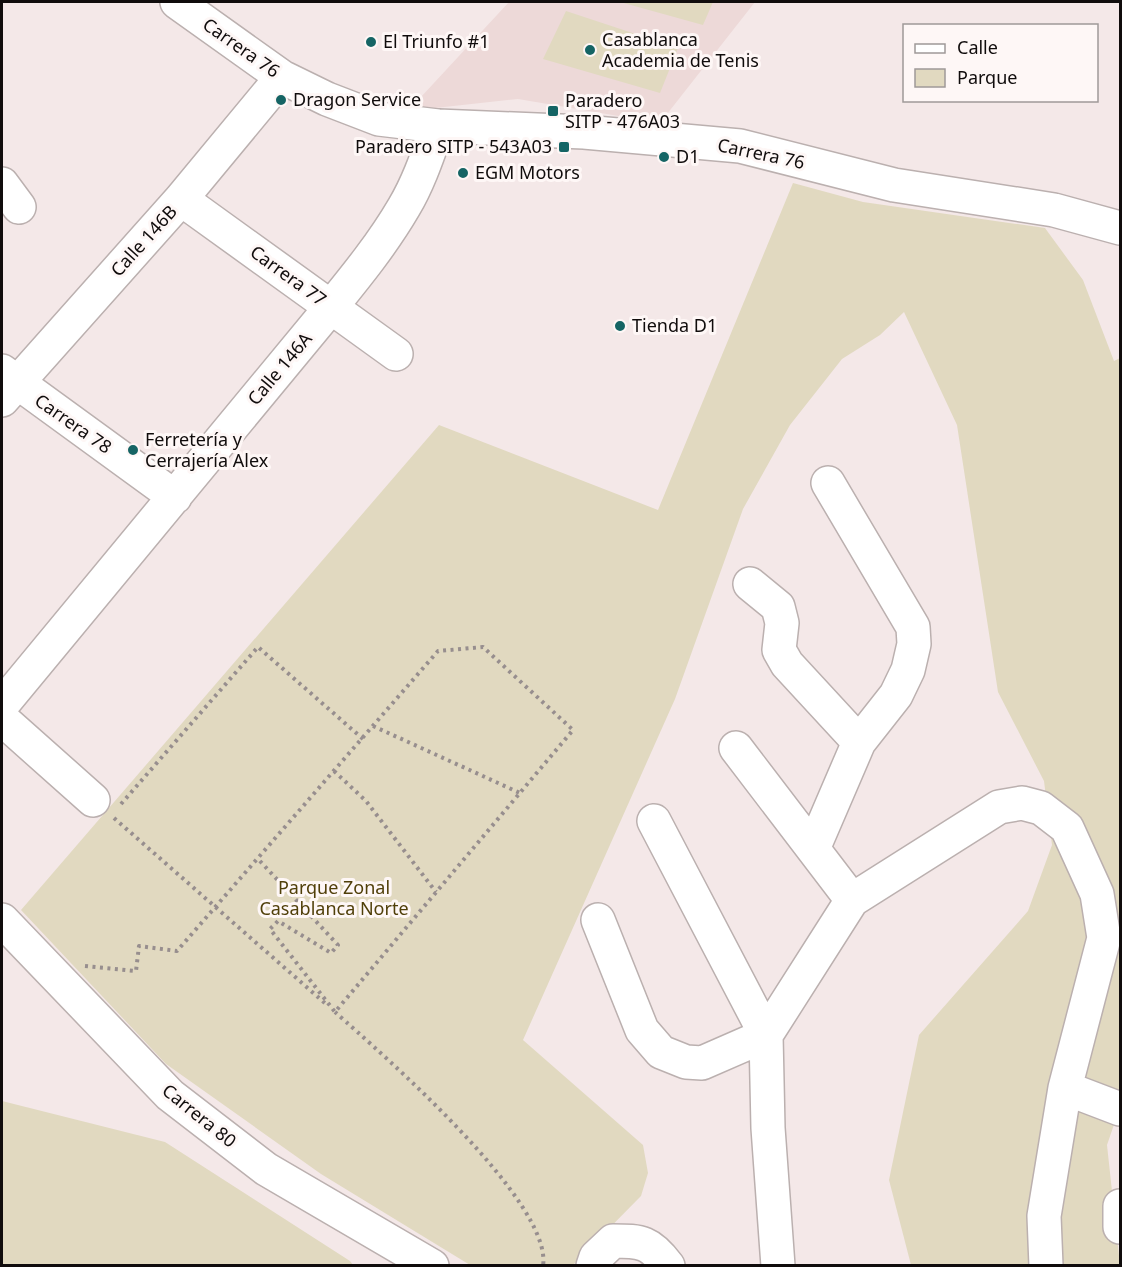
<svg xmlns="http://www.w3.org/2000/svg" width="1122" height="1267" font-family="'Noto Sans',sans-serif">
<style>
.built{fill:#edd9d8}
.green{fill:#e1d9c0}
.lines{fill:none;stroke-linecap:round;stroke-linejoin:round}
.minor-casing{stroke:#bbb0af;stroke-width:36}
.path{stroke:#978e8e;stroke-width:4;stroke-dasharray:3 4.5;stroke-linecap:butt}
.minor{stroke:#fff;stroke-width:33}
.poi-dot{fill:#156464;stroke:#fef7f6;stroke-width:2}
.labels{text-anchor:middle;stroke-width:6;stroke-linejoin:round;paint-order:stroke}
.poi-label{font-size:18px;fill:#100c0c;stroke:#fef7f6;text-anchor:start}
.street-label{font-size:18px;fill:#100c0c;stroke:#fef7f6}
.park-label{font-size:18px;fill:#503f09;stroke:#fef7f6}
</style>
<rect width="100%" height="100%" fill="#f4e8e8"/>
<!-- built -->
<path class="built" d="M509 2H755L660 123 518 99 408 111Z"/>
<!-- green -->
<path class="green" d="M620 2H713L703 25Z
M566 11 678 48 660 93 543 59Z
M793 183 863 202 1045 228 1083 280 1114 361 1120 358V1107L1107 1145 1120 1265H911L889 1180 919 1035 1028 911 1052 845 1044 781 998 692 957 425 904 312 880 335 842 359 790 425 743 509 675 699 523 1040 643 1145 648 1173 641 1196 573 1265H470L321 1174 166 1064 21 910 439 425 658 510Z
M2 1101 165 1142 350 1261 353 1265H2Z"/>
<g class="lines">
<defs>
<path id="minor" d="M177 2 282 77 327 99 379 119 438 126 584 132 740 146 894 185 1054 210 1120 228
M2 184 19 207
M181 199 396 354
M2 371 175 497
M2 400 181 199 282 77
M750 584 778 607 782 623 779 650 787 664 859 742
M2 705 331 307C357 275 383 243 404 207 419 182 428 154 438 126
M2 719 93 800
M736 748 852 900
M813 849 859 742 896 695 908 670 914 644 913 627 828 483
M2 920 170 1095 266 1169 432 1266
M598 920 642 1030 661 1052 686 1062 702 1063 766 1035 654 821
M1065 1088 1120 1109
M1120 1206V1227
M593 1266 596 1257 613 1241C642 1241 650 1242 668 1266
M778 1266 768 1128 766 1035 852 900 999 807 1022 803 1041 808 1067 828 1097 894 1104 938 1065 1088 1044 1216 1046 1266"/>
</defs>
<!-- minor casing -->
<use href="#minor" class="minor-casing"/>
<!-- path -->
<path class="path" d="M373 726 520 793
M334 771 366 801 436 892
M121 804 258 647 363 739
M114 818 327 1005
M85 966 136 971 139 946 177 951 438 651 483 647 573 730 335 1012 270 929 278 921 331 953 338 945 258 859
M335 1012C382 1054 553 1202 543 1266"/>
<!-- minor -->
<use href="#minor" class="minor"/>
</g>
<!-- markers -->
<g class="poi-dot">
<circle cx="371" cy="42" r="6"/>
<circle cx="590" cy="50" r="6"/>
<circle cx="281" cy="100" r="6"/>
<rect x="547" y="105" width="12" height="12" rx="3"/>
<rect x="558" y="141" width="12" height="12" rx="3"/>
<circle cx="664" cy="157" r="6"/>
<circle cx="463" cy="173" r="6"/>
<circle cx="620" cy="326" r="6"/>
<circle cx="133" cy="450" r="6"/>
</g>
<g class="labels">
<!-- poi labels -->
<g class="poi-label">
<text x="602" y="46">Casablanca<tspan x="602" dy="21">Academia de Tenis</tspan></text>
<text x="383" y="48">El Triunfo #1</text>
<text x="293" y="106">Dragon Service</text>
<text x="565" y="107">Paradero<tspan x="565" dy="21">SITP - 476A03</tspan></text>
<text x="552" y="153" text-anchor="end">Paradero SITP - 543A03</text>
<text x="676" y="163">D1</text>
<text x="475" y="179">EGM Motors</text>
<text x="632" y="332">Tienda D1</text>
<text x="145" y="446">Ferretería y<tspan x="145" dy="21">Cerrajería Alex</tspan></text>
</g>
<!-- street labels -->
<g class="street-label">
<text transform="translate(241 48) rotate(35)" y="6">Carrera 76</text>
<text transform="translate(761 154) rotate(12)" y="6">Carrera 76</text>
<text transform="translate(144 241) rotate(-48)" y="6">Calle 146B</text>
<text transform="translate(288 276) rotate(36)" y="6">Carrera 77</text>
<text transform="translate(280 369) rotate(-50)" y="6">Calle 146A</text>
<text transform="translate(73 424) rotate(35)" y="6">Carrera 78</text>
<text transform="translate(199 1116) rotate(39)" y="6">Carrera 80</text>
</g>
<!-- park labels -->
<g class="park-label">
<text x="334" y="894">Parque Zonal<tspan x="334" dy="21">Casablanca Norte</tspan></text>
</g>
</g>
<!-- border -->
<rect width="1122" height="1267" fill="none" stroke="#100c0c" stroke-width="6"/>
<!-- legend -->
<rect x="903" y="24" width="195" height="78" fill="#fef7f6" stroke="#9f9998" stroke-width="1.5"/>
<rect x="915" y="44" width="30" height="9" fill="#ffffff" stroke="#9f9998" stroke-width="1.5"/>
<text x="957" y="54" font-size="18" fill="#100c0c">Calle</text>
<rect x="915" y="69" width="30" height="18" fill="#e1d9c0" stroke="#9f9998" stroke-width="1.5"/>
<text x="957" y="84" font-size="18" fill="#100c0c">Parque</text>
</svg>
